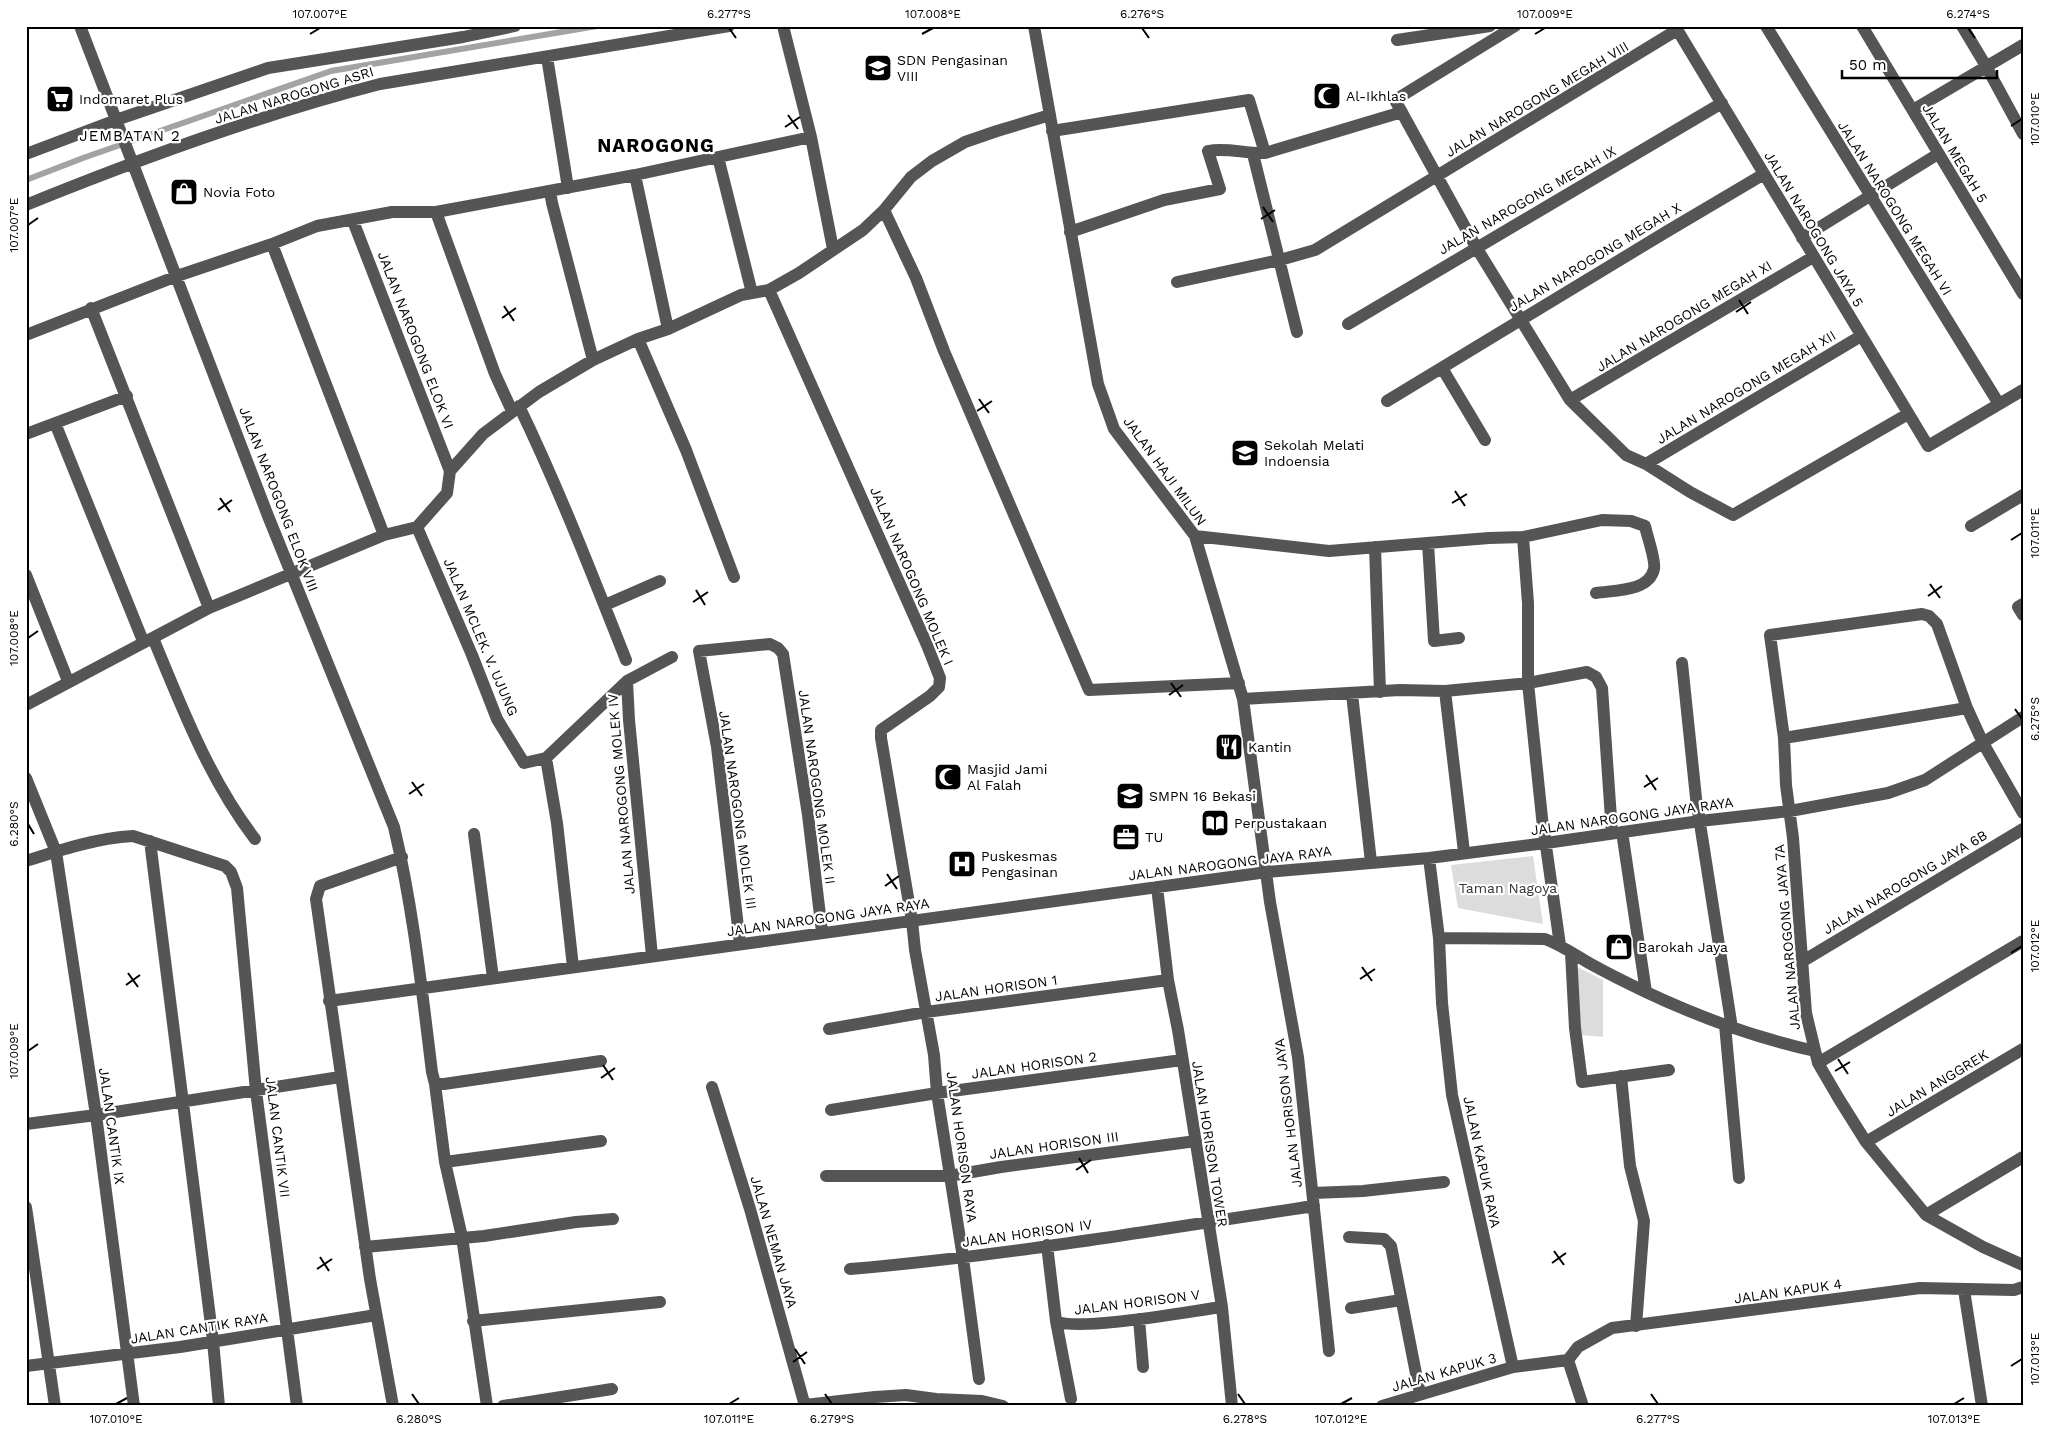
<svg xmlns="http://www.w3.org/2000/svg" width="2049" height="1432" font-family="'Work Sans',sans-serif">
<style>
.green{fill:#dcdcdc}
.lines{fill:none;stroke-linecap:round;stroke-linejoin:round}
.stream{stroke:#a3a3a3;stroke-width:6}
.minor{stroke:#555;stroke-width:12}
.ticks{fill:none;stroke:#000;stroke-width:2}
.labels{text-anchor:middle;stroke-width:4.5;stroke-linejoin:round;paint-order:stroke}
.poi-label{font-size:14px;fill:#000;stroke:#fff;text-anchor:start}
.street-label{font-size:14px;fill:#000;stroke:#fff}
.park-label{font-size:14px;fill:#333;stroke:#fff}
.neighbourhood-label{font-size:15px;letter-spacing:1px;fill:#000;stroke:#fff}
.district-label{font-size:19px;font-weight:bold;letter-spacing:1px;fill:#000;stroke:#fff}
.neatline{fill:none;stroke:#000;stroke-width:2}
.ticks-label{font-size:12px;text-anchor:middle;fill:#000}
</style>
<rect width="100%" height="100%" fill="#fff"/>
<!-- green -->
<path class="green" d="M1533 856 1543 924 1458 908 1451 865Z
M1577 967 1603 980V1037L1581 1035Z"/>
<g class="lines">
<!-- stream -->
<path class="stream" d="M26 180 83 158 331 71 597 26"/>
<!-- minor -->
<path class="minor" d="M80 26 268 516 394 827C413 907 422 991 432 1072L435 1084H444L601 1061
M783 26 811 137 833 249
M1034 26 1098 384 1114 429 1195 536 1243 699 1270 902 1298 1057 1329 1351
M1515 26 1395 100 1476 247 1570 400 1626 455 1646 464 1690 492 1733 515 1908 414
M1675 26 1928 446 2023 390
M1766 26 1999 404
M1862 26 2023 294
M1962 26 1986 66 2023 134
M1397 40 1490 26
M547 57 568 188
M1913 110 2023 45
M1052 131 1249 100 1265 153
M26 154 116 120 268 68 463 37 515 26
M1253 154 1297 332
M718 157 752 293
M635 175 668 329
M550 191 552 203 593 360
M26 205C142 158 259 115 380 84L729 26
M884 210 916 278 944 351 1089 690 1239 683
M436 212 495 374 512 411
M353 221 450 471
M1070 232 1164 200 1220 189 1208 151C1227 147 1245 154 1265 153L1402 112
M1802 238 1938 154
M272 244 384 535
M1177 282 1280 260 1315 250 1677 30
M769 290 927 645 940 678 939 687 930 696 881 730V738L912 921 915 950 934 1055 937 1093 963 1258 979 1379
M91 308 209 608
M1348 324 1722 103
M26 335 177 276 272 244 317 226 392 212H436L635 175 811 137
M638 339 686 450 734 577
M1442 368 1485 440
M1570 400 1813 257
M1387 401 1666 232 1764 174
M519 406C559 489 592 574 626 660
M55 423 143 641
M26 434 127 396
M1646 464 1861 336
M1971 526 2023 495
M417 527 472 655 497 719 524 763 546 758 627 681
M1195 536 1329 551 1489 538 1523 537 1602 520 1631 521 1645 526C1647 536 1656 560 1654 569 1649 592 1614 590 1596 593
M1523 537 1528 603V683L1542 818 1560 945
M1428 543 1434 641 1459 638
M1375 547 1380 692
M26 575 68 681
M2023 604 2018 607 2023 615
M605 605 660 581
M153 638C182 708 209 779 255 839
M1682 663 1696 798 1732 1028
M1445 691 1464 852
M1352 694 1371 862
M1243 699 1400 690 1445 691 1528 683 1587 672 1596 677 1602 688 1612 833
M26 705 209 608 384 535 417 527 447 493 450 471 483 434 539 392 593 360 638 339 668 329 741 295 769 290 799 273 863 230 884 210 911 177 932 161 965 142 997 131 1050 115
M1784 738 1967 708
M546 758 557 823 573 967
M26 778 56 852 96 1115 134 1406
M2023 813 1983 743 1967 708 1937 624 1929 616 1922 614 1770 635 1784 738 1786 785 1793 838 1806 1013 1818 1063 1839 1099 1866 1142 1926 1215 1983 1247 2023 1265
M1622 832 1646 992
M474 834 493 978
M150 841 213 1341 219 1406
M1429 858 1439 938 1442 1003 1452 1095 1513 1367 1568 1360 1583 1406
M26 861C60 850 97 838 133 836L225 866 231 872 237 888 256 1091 297 1406
M1157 887 1168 980 1178 1030 1222 1307 1232 1406
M1439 938 1545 939C1561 945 1574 954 1589 963 1607 973 1627 983 1646 992 1701 1018 1756 1038 1815 1051
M740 944 717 747 699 651 770 644 778 648 783 654 808 815 822 932
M1571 953 1575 1028 1582 1082 1669 1070
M652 956 629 720 627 681 672 657
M1803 961 2023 829
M329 1001 1267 872 1429 858 1546 843 1700 821 1790 811 1888 793 1925 780 2023 717
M1725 1025 1739 1178
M829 1029 926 1012 1168 980
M1818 1063 2023 941
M1621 1076 1630 1166 1644 1221 1636 1326
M435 1084 445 1162 462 1237 487 1406
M712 1087 750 1209 805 1406
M831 1110 937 1093 1182 1060
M26 1124 96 1115 340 1077
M1866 1142 2023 1049
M445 1162 601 1141
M826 1176H949L1001 1167 1196 1141
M1313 1193 1363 1191 1444 1182
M26 1207 55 1406
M1926 1215 2023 1157
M1349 1237 1384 1239 1391 1246 1420 1394
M1047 1245 1056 1321 1071 1399
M365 1247 484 1236 576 1222 613 1219
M850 1269C1005 1256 1160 1229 1314 1206
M1964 1290 1982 1406
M1351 1308 1401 1300
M1139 1319 1143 1367
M473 1321 660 1302
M1056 1321C1078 1332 1191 1311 1222 1307
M1568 1360 1578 1347 1612 1328 1920 1288 2014 1290 2023 1287
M26 1366 180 1347 376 1315
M805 1405 875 1397 906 1395 936 1399 982 1401 1003 1406
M393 1406 370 1279 316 899 320 886 402 857
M503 1406 612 1389
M1382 1406 1513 1367"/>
</g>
<!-- ticks -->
<path class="ticks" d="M729 28 736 38M1142 28 1149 38M1968 28 1975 38M310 34 320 28M922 34 933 28M1535 34 1545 28M788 115 798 129M2011 126 2022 119M785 127 800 117M1263 207 1273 222M1261 219 1275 210M28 225 38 218M1739 300 1748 314M504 306 514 321M1736 312 1751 302M502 318 516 308M979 399 989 413M977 411 992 401M1455 491 1465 506M220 498 230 512M1452 503 1467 494M218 510 232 500M2011 540 2022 533M1930 584 1940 598M696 590 705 605M1928 596 1942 586M693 602 708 592M28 638 38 631M1171 683 1181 697M1169 695 1183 685M2015 709 2022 719M1646 775 1656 790M412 782 422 796M1644 787 1658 778M409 794 424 784M28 824 34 834M887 874 897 889M885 886 899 876M2011 953 2022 946M1362 967 1372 981M128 973 138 987M1360 979 1375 969M126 985 140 975M28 1051 38 1044M1838 1059 1848 1074M603 1065 613 1080M1835 1071 1850 1062M601 1078 615 1068M1079 1158 1088 1173M1076 1170 1091 1160M1554 1251 1564 1265M320 1257 329 1271M1552 1263 1566 1253M317 1269 332 1259M795 1349 805 1364M793 1362 807 1352M2011 1366 2022 1359M412 1394 419 1404M825 1394 832 1404M1238 1394 1245 1404M1651 1394 1658 1404M116 1404 127 1398M729 1404 739 1398M1341 1404 1352 1398M1954 1404 1964 1398"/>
<!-- icons -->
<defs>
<symbol id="school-square" viewBox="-11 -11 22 22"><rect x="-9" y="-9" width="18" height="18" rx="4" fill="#000" stroke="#fff"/><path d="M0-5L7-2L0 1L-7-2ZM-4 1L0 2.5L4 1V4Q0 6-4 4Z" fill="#fff"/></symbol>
<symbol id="mosque-square" viewBox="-11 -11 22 22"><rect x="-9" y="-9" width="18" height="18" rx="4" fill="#000" stroke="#fff"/><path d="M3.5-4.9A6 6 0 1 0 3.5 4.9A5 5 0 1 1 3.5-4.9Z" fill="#fff"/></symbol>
<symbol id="supermarket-square" viewBox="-11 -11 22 22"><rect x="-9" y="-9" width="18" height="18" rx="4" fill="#000" stroke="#fff"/><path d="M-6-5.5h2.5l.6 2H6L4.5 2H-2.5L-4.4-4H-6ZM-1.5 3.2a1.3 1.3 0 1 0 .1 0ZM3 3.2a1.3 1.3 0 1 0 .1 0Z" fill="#fff"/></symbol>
<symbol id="shop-square" viewBox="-11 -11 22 22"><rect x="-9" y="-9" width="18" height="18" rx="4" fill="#000" stroke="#fff"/><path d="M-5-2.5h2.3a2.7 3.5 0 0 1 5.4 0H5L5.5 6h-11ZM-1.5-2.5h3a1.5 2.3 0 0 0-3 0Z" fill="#fff"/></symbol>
<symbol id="restaurant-square" viewBox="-11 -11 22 22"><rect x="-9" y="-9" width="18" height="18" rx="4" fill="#000" stroke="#fff"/><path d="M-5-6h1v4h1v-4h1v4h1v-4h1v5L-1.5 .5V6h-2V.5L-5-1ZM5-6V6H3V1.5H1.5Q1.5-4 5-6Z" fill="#fff"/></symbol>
<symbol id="library-square" viewBox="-11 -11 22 22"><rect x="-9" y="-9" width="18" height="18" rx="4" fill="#000" stroke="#fff"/><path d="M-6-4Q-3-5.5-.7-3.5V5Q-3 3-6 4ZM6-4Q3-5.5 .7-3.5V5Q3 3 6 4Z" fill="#fff"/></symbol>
<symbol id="office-square" viewBox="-11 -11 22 22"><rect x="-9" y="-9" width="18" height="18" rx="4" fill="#000" stroke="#fff"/><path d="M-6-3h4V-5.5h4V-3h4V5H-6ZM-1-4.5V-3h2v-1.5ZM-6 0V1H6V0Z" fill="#fff"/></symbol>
<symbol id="hospital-square" viewBox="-11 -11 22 22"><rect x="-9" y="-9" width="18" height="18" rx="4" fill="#000" stroke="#fff"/><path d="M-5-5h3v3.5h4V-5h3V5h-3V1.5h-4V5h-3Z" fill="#fff"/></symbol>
</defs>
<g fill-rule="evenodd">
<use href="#school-square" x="862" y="52" width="32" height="32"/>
<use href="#mosque-square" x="1311" y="80" width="32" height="32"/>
<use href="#supermarket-square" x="44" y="83" width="32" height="32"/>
<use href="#shop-square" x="168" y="176" width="32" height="32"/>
<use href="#school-square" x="1229" y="437" width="32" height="32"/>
<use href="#restaurant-square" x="1213" y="731" width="32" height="32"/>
<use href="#mosque-square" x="932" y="761" width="32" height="32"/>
<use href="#school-square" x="1114" y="780" width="32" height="32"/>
<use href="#library-square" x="1199" y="807" width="32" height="32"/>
<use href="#office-square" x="1110" y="821" width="32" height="32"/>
<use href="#hospital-square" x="946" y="848" width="32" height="32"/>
<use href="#shop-square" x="1603" y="931" width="32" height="32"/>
</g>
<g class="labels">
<!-- poi labels -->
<g class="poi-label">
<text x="897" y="65">SDN Pengasinan<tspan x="897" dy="16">VIII</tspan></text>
<text x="1346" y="101">Al-Ikhlas</text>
<text x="79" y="104">Indomaret Plus</text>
<text x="203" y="197">Novia Foto</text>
<text x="1264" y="450">Sekolah Melati<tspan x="1264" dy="16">Indoensia</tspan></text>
<text x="1248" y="752">Kantin</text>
<text x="967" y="774">Masjid Jami<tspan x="967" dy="16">Al Falah</tspan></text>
<text x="1149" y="801">SMPN 16 Bekasi</text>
<text x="1234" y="828">Perpustakaan</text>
<text x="1145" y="842">TU</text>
<text x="981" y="861">Puskesmas<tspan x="981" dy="16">Pengasinan</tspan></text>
<text x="1638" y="952">Barokah Jaya</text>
</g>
<!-- street labels -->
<g class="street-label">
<text transform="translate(294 95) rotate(-17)" y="5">JALAN NAROGONG ASRI</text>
<text transform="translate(1537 99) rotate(-31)" y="5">JALAN NAROGONG MEGAH VIII</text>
<text transform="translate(1955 153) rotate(59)" y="5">JALAN MEGAH 5</text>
<text transform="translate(1527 200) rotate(-30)" y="5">JALAN NAROGONG MEGAH IX</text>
<text transform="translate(1895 208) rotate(58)" y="5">JALAN NAROGONG MEGAH VI</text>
<text transform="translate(1814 229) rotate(59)" y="5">JALAN NAROGONG JAYA 5</text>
<text transform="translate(1595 257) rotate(-31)" y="5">JALAN NAROGONG MEGAH X</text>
<text transform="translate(1684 316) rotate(-31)" y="5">JALAN NAROGONG MEGAH XI</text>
<text transform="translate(416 340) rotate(69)" y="5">JALAN NAROGONG ELOK VI</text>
<text transform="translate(1746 387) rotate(-31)" y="5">JALAN NAROGONG MEGAH XII</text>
<text transform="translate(1165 471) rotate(54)" y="5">JALAN HAJI MILUN</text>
<text transform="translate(279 499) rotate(69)" y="5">JALAN NAROGONG ELOK VIII</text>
<text transform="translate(912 576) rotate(67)" y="5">JALAN NAROGONG MOLEK I</text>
<text transform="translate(481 637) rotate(67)" y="5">JALAN MCLEK. V. UJUNG</text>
<text transform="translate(817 787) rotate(82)" y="5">JALAN NAROGONG MOLEK II</text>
<text transform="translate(621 794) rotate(-95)" y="5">JALAN NAROGONG MOLEK IV</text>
<text transform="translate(738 810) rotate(82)" y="5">JALAN NAROGONG MOLEK III</text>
<text transform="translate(1632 816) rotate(-8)" y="5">JALAN NAROGONG JAYA RAYA</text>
<text transform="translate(1230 863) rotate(-7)" y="5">JALAN NAROGONG JAYA RAYA</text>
<text transform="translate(1905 882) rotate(-31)" y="5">JALAN NAROGONG JAYA 6B</text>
<text transform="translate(828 917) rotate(-8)" y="5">JALAN NAROGONG JAYA RAYA</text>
<text transform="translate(1787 937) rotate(-95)" y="5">JALAN NAROGONG JAYA 7A</text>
<text transform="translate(996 988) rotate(-8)" y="5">JALAN HORISON 1</text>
<text transform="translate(1034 1065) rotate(-8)" y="5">JALAN HORISON 2</text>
<text transform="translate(1937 1083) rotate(-31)" y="5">JALAN ANGGREK</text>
<text transform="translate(1288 1113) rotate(-97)" y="5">JALAN HORISON JAYA</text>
<text transform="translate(112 1126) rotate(82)" y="5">JALAN CANTIK IX</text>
<text transform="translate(278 1137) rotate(83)" y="5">JALAN CANTIK VII</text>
<text transform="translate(1210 1144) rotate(81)" y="5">JALAN HORISON TOWER</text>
<text transform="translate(1054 1145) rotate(-8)" y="5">JALAN HORISON III</text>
<text transform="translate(962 1147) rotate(82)" y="5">JALAN HORISON RAYA</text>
<text transform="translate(1482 1162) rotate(78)" y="5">JALAN KAPUK RAYA</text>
<text transform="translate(1027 1233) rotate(-8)" y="5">JALAN HORISON IV</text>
<text transform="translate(774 1242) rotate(74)" y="5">JALAN NEMAN JAYA</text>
<text transform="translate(1788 1291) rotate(-8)" y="5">JALAN KAPUK 4</text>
<text transform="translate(1137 1302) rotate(-7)" y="5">JALAN HORISON V</text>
<text transform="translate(199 1328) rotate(-9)" y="5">JALAN CANTIK RAYA</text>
<text transform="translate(1444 1372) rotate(-16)" y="5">JALAN KAPUK 3</text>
</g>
<!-- park labels -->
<g class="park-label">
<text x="1508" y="893">Taman Nagoya</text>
</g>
<!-- neighbourhood labels -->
<g class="neighbourhood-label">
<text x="130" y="141">JEMBATAN 2</text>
</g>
<!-- district labels -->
<g class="district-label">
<text x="656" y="152">NAROGONG</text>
</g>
</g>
<!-- border -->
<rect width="2049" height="1432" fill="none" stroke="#ffffff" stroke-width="55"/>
<!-- scale -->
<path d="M1842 70v8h155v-8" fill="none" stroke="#000000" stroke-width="2.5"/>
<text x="1849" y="70" font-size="15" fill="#000000" stroke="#ffffff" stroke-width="4" paint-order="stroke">50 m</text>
<rect x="28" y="28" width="1994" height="1376" class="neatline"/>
<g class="ticks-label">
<text x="320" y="18">107.007°E</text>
<text x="729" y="18">6.277°S</text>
<text x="933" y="18">107.008°E</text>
<text x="1142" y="18">6.276°S</text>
<text x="1545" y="18">107.009°E</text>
<text x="1968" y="18">6.274°S</text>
<text transform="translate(2035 119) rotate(-90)" y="4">107.010°E</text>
<text transform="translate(14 225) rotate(-90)" y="4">107.007°E</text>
<text transform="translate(2035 533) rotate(-90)" y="4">107.011°E</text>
<text transform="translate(14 638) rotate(-90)" y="4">107.008°E</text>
<text transform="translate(2035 719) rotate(-90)" y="4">6.275°S</text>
<text transform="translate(14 824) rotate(-90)" y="4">6.280°S</text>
<text transform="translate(2035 946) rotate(-90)" y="4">107.012°E</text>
<text transform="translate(14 1051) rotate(-90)" y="4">107.009°E</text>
<text transform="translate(2035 1359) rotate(-90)" y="4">107.013°E</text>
<text x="116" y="1423">107.010°E</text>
<text x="419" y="1423">6.280°S</text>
<text x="729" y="1423">107.011°E</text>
<text x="832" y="1423">6.279°S</text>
<text x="1245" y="1423">6.278°S</text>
<text x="1341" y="1423">107.012°E</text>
<text x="1658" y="1423">6.277°S</text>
<text x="1954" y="1423">107.013°E</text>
</g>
</svg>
